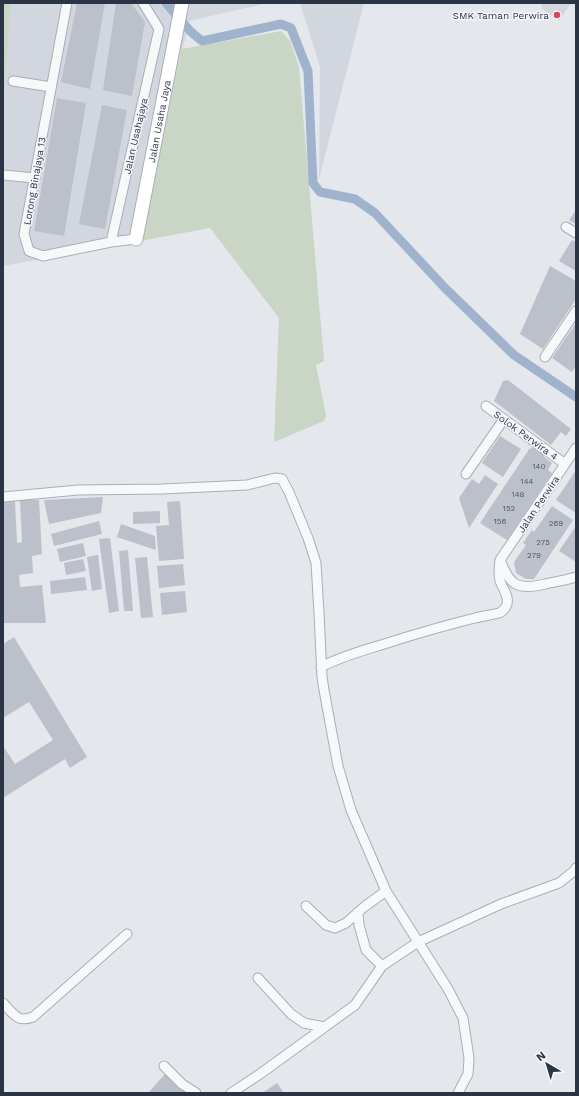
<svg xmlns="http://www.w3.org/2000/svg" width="579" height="1096" font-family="'Work Sans',sans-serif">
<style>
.built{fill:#d2d6de}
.green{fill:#c9d6c5}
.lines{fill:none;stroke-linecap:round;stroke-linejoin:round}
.canal{stroke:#9fb4cc;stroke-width:9}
.building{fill:#bbc0ca}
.street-casing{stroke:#a9aeb7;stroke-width:11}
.secondary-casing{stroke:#a9aeb7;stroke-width:15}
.street{stroke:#f7f8fa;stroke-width:9}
.secondary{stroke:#fff;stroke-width:13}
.poi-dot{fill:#d1495b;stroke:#f4f6f9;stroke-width:1.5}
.labels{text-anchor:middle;stroke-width:3;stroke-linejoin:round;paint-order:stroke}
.number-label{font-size:8px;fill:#4f5766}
.poi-label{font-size:10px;fill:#2b3445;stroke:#f4f6f9;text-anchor:end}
.street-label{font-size:10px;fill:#2b3445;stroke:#f4f6f9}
</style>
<rect width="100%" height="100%" fill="#e4e7ec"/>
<!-- built -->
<path class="built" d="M11 3H268L189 21 140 241 3 266V111Z
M300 3H364L319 179 320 67Z
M541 3H571L559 21 542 8Z"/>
<!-- green -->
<path class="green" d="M3 3H11L3 111Z
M281 31 290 41 299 67 324 361 316 365 326 415 324 421 274 442 279 318 210 228 140 241 182 49Z"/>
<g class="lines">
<!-- canal -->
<path class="canal" d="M166 3 190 31 202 41 281 24 291 28 308 71 313 183 320 192 355 199 375 213 445 288 514 355 576 397"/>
</g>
<!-- building -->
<path class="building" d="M77 3H105L90 89 61 82Z
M116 3H131L145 22 132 96 103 90Z
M57 98 86 103 64 236 34 231Z
M102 105 127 110 105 229 79 224Z
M576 210V224L569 220Z
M572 240 576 242V271L559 261Z
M550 266 576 281V299L543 349 520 334Z
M576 323V366L572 372 552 358Z
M508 380 571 429 566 436 561 432 551 445 494 401 503 381Z
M500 436 521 449 503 477 482 463Z
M533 447 546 455 544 457 552 463 548 470 552 473 507 540 480 523 530 448 531 449Z
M576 470V513L556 500Z
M485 475 498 484 469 528 459 498 472 479 479 484Z
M103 497 101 513 49 524 44 500Z
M20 500H39L42 554 32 556 33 573 19 575 20 587 42 585 46 623H3V501H15L17 543 22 542Z
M180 501 184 559 159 561 156 526 169 525 167 502Z
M552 506 573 520 534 579H526L516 573 514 562 526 545 523 543 527 537 532 530 534 532Z
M160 511V523L133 524V512Z
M99 521 102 534 54 546 51 534Z
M121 524 155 536 156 550 117 537Z
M576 526V562L559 551Z
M110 538 119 611 109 613 99 539Z
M83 543 86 556 60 562 57 549Z
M128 550 133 611H124L119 551Z
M98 555 102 589 92 591 87 557Z
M147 557 153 617 141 618 135 558Z
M83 559 86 571 66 575 64 563Z
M183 564 185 585 159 588 157 566Z
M85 577 87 590 51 594 50 581Z
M185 591 187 612 162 615 160 593Z
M14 637 87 757 70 768 65 759 3 798V746L15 764 53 740 29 702 3 718V644Z
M165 1074 186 1093H148Z
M277 1083 284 1093H262Z"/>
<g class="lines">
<defs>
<path id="street" d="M67 3 24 234 29 251 43 256 111 242 136 239
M13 81 51 87
M3 175 35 178
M566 227 576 233
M111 242 159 29 143 3
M545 357 576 311
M486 406 565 464
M466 474 504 419
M3 497 78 490 162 489 247 485 275 478 282 479 289 492 308 538 316 563 319 613 322 677 324 690 338 766 351 810 386 891 448 989 463 1018 469 1058 468 1074 458 1093
M501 562C510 587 520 590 545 584 555 582 566 580 576 577
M321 667C340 657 361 651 381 645 412 635 443 626 475 618 483 616 491 615 499 613 502 612 506 608 507 604 509 596 503 589 500 581 498 574 499 568 500 560L576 448
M306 906 326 925 335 928 346 923 364 907 386 891
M358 912 359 925 366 950 382 966
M258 978 291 1014 304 1023 324 1027
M3 1003C14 1014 17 1023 33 1017L127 934
M164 1066 182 1084 196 1093
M231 1093 260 1074 355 1005 382 966 418 942 501 904 559 883 574 871 576 868"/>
<g id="secondary">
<path id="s1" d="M136 239 182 3"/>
</g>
</defs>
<!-- street casing -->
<use href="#street" class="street-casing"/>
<!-- secondary casing -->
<use href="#secondary" class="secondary-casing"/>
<!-- street -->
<use href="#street" class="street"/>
<!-- secondary -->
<use href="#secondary" class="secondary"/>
</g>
<!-- markers -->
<circle class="poi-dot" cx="557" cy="15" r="4"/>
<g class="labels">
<!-- number labels -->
<g class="number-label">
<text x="539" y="469">140</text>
<text x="527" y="484">144</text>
<text x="518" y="497">148</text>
<text x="509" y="511">152</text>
<text x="500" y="524">156</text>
<text x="556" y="526">269</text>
<text x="543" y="545">275</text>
<text x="534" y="558">279</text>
</g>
<!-- poi labels -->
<g class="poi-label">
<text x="549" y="19">SMK Taman Perwira</text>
</g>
<!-- street labels -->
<g class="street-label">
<text dy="4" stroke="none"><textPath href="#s1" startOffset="120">Jalan Usaha Jaya</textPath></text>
<text transform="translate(135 136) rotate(-77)" y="4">Jalan Usahajaya</text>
<text transform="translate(34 181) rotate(-80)" y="4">Lorong Binajaya 13</text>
<text transform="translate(526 435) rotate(36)" y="4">Solok Perwira 4</text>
<text transform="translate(538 504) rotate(-56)" y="4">Jalan Perwira</text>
</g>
</g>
<!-- border -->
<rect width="579" height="1096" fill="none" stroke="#2b3445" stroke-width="8"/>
<!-- north arrow -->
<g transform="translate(547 1064) rotate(322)" stroke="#f4f6f9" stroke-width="3" paint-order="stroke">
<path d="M0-3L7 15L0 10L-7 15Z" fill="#2b3445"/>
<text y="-6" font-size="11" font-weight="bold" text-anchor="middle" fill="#2b3445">N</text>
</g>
</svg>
